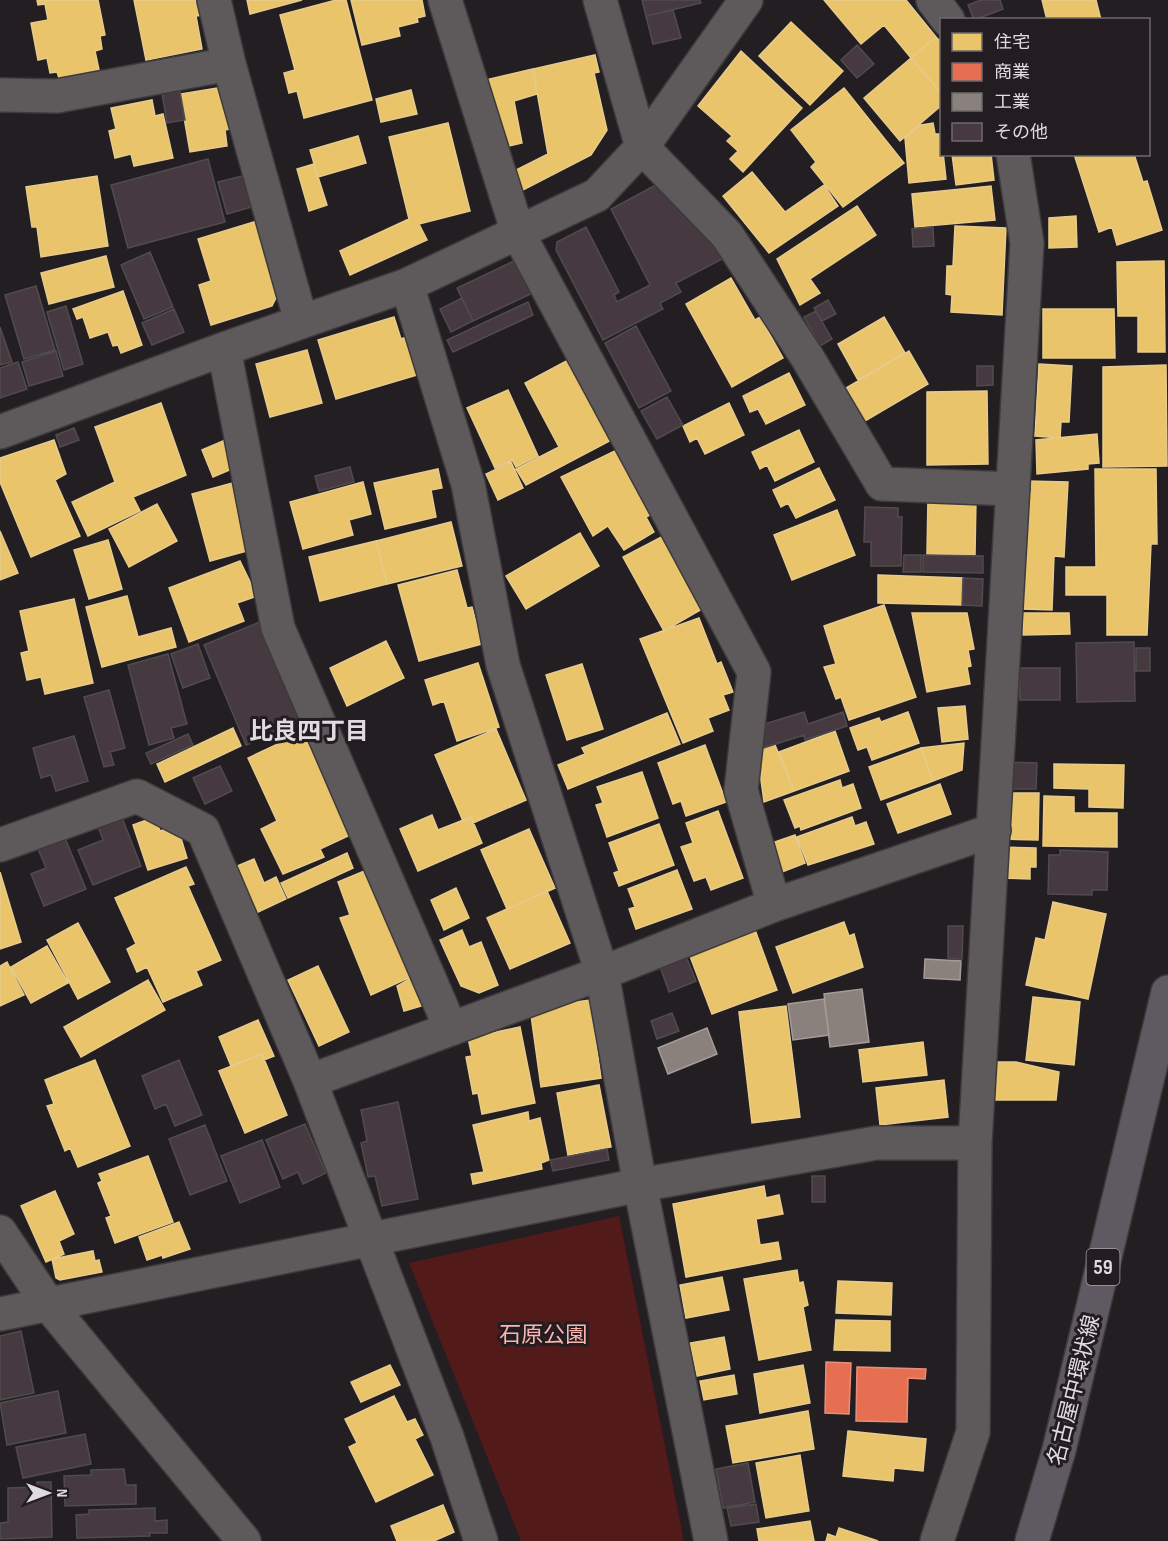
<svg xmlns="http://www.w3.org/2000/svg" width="1168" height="1541" font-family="'Sofia Sans Condensed','Noto Sans JP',sans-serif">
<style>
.green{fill:#521a19}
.homes{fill:#e9c46a;stroke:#e6cb8d;stroke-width:1.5}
.shops{fill:#e76f51;stroke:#e58f7b;stroke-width:1.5}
.industry{fill:#8a817c;stroke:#a49c99;stroke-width:1.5}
.building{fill:#473940;stroke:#504c4e;stroke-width:1.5}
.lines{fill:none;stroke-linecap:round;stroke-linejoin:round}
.minor-casing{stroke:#3d3a3c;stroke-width:36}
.primary-casing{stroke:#3d3a3c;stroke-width:36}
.minor{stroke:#5e5a5c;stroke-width:33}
.primary{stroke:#5f5a62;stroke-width:33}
.labels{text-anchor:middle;stroke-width:6;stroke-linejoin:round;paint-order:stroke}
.shield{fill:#231d22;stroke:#a7a2a6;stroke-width:1.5}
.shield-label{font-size:21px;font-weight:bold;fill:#dfdbde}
.park-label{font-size:22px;fill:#f9b5ae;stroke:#231d22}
.street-label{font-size:22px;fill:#dfdbde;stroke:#231d22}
.neighbourhood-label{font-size:24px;font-weight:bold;fill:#e3dbe2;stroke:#231d22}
</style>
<rect width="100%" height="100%" fill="#221e21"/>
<!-- green -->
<path class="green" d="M619 1216 684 1541H521L409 1263Z"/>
<!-- homes -->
<path class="homes" d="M37 0H98L105 35 100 36 102 49 95 51 99 70 59 78 57 72 50 73 47 58 38 60 31 23 48 20 45 4 38 5Z
M134 0H201L204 15 196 16 202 49 146 60Z
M247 0H302L250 14Z
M336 0H346L372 100 304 118 297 91 289 93 284 73 295 70 280 15Z
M351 0H422L425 16 417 18 418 22 398 27 400 36 362 45Z
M824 0H906L936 37 911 58 884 25 861 44Z
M1042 0H1096L1101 20H1047Z
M791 22 843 71 810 105 759 56Z
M936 37 942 43V94L911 58Z
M741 51 802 108 743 172 730 159 738 151 727 141 732 136 698 106Z
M595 55 599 72 594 73 607 130 591 155 519 192 506 175 548 154 533 69Z
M911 58 942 94V105L900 141 864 98Z
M533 69 537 94 514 101 522 143 495 149 477 82Z
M223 87 231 129 225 130 227 146 190 152 180 94Z
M844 88 904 163 843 207 811 167 816 162 791 130Z
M411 90 417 114 381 122 376 99Z
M152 100 155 116 163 114 173 158 134 166 131 154 115 158 109 131 116 129 111 108Z
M448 123 470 211 419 224 427 240 350 275 340 251 409 219 389 137Z
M933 123 935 134H941L946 179 909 183 905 138 921 125Z
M358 136 366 163 318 177 310 150Z
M952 154H991L994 180 956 185Z
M1074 154H1134L1143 182 1147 181 1162 230 1117 245 1112 227 1099 232Z
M314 164 327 205 309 211 297 169Z
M752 172 785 212 824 185 838 206 769 253 723 196Z
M97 176 108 246 41 257 37 227H32L26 187Z
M991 186 995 220 915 227 912 194Z
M857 206 876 235 810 279 820 293 800 305 777 259Z
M1076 216 1077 247 1049 248V218Z
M257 221 279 292 272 306 211 325 199 285 211 281 198 239Z
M955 226 1006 228 1002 315 951 312 952 295 946 294 947 266H953Z
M106 256 114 287 49 304 41 273Z
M1164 261 1165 352H1138V316H1118L1117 262Z
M731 278 755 320 760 317 783 358 732 387 686 304Z
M123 291 142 345 121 353 118 345 113 346 108 332 90 338 83 317 77 319 73 309Z
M1043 309H1114L1115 358H1043Z
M394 317 401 339 406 337 417 375 336 399 318 340Z
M884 317 905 353 858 380 838 344Z
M307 350 322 403 270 417 256 364Z
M909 351 928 384 865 421 846 388Z
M572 358 619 436 526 485 516 469 559 447 525 383Z
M1039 364 1072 366 1069 422H1061L1060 438 1035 436Z
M1166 365 1167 466 1103 467V367Z
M789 373 805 405 766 424 758 409 750 412 743 396Z
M508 390 538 456 516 467 512 460 495 468 467 408Z
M987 391 988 464 927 465V392Z
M161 403 186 475 133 497 140 511 88 536 72 502 115 482 95 427Z
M729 403 744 435 705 454 697 438 690 442 683 426Z
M799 430 814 462 775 481 767 465 760 469 752 452Z
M1097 434 1099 463 1088 464V469L1037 474 1036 440Z
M230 438 241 465 213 477 202 450Z
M54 440 66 474 55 480 80 536 31 557 0 482V458Z
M621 448 658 511 646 517 654 532 624 550 608 526 593 536 561 477Z
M511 462 523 488 498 500 486 474Z
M819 468 835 500 796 518 788 503 781 507 773 490Z
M438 469 442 488 431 490 436 517 385 529 374 483Z
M1095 469H1156L1157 544H1151L1147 635H1107V595H1066V567H1096Z
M240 481 258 548 210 561 192 494Z
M1027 481 1068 482 1064 557 1054 556 1052 610 1022 609Z
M363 482 371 514 349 520 353 535 303 549 290 502Z
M928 498 976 499 975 555 927 554Z
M157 504 177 541 129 567 109 529Z
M837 510 855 555 792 580 774 535Z
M451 522 462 566 387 584 376 541Z
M0 531 18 573 0 580Z
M580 533 599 566 526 609 506 576Z
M669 533 709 605 664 631 623 557Z
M108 540 122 589 89 599 74 550Z
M376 541 387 584 320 601 309 557Z
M240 561 257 596 237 603 244 621 189 642 169 588Z
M457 570 467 608 472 607 482 644 419 661 398 585Z
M878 575 963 578 962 605 878 603Z
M127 596 138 637 171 628 176 647 102 667 86 607Z
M74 599 93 683 45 694 41 677 27 680 21 653 29 651 20 611Z
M884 605 916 697 849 720 841 697 836 699 824 667 836 664 824 626Z
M912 613H967L974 649 968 650 971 666 967 667 970 684 927 692Z
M1023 613H1069L1070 634 1023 635Z
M699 618 717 664 721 662 733 692 723 695 729 710 708 718 713 731 683 743 640 639Z
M386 641 404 678 347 706 330 668Z
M478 663 499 727 457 741 444 701 433 705 425 680Z
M582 664 603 729 567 740 546 675Z
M965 706 968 739 942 742 938 708Z
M908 712 919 743 872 760 867 747 858 750 850 728 879 718 881 722Z
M667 713 680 744 568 789 558 765 585 754 582 748Z
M233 728 241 746 165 782 157 764Z
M312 728 359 831 320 849 324 857 283 874 261 829 277 821 248 758Z
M496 729 526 800 473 823 471 817 463 821 435 755Z
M835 731 849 771 794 791 779 752Z
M964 743 962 770 933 781 921 748Z
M705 745 726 802 686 816 681 801 673 804 658 763Z
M775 745 794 791 764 802 757 751Z
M921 748 933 781 881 800 869 767Z
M1054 764 1124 765 1123 808 1089 807V789L1054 788Z
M642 772 658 818 607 837 596 805 603 803 597 787Z
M840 780 842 788 853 784 861 808 801 830 800 826 795 828 784 800Z
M940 784 951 814 898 833 887 804Z
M1002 793H1039L1038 840 1001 839Z
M1044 796 1074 797V813H1117V847L1043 846Z
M718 811 743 878 711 890 706 877 694 881 681 847 693 843 686 823Z
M432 815 438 830 471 817 482 843 418 871 400 829Z
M155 817 160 831 177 825 187 858 148 870 133 825Z
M852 817 855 826 866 822 874 844 808 865 797 837Z
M659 824 674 865 619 886 614 873 619 871 609 843Z
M529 829 555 888 507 909 481 850Z
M795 835 805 863 782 872 772 843Z
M1000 847 1036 848V867H1030V879L999 878Z
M347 853 353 868 288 898 281 883Z
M254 859 264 883 276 877 286 899 256 913 235 867Z
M186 867 194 884 188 886 221 960 196 971 202 985 163 1002 147 967 137 972 127 949 136 944 115 898Z
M374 867 424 971 371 995 340 918 350 915 338 882Z
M677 870 692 909 636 929 629 909 635 907 628 889Z
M0 872 21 942 0 949Z
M456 888 469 918 444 930 431 900Z
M547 891 570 943 510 969 487 918Z
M1053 902 1106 914 1088 999 1026 985 1036 938 1045 940Z
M844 922 849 936 854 934 863 967 793 993 776 947Z
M78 923 110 982 78 999 47 940Z
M754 927 777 990 712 1014 688 951Z
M462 930 469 947 481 942 498 985 479 993 461 986 440 940Z
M47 946 68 983 31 1003 11 967Z
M7 962 24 995 0 1006V966Z
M318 966 349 1032 319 1046 288 980Z
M424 971 428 1004 404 1011 397 986Z
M148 980 165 1010 81 1057 64 1027Z
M1033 997 1080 1002 1074 1065 1026 1060Z
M590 1000 601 1078 541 1087 530 1008Z
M786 1006 800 1117 752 1123 739 1012Z
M258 1020 274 1056 264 1060 262 1054 231 1066 219 1037Z
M520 1027 535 1103 482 1114 478 1093 473 1094 466 1057 472 1056 468 1038Z
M923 1042 927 1075 863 1082 859 1050Z
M262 1054 287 1115 245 1133 219 1071Z
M95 1060 130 1146 78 1167 70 1148 65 1151 47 1106 54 1104 45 1080Z
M995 1062H1016L1059 1072 1056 1100H995Z
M944 1080 948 1117 880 1125 876 1088Z
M599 1085 611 1147 568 1155 557 1093Z
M528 1112 529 1121 540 1118 549 1160 541 1163 542 1169 473 1184 471 1174 484 1172 473 1125Z
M148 1156 173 1222 115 1243 106 1218 111 1216 98 1183 102 1181 99 1174Z
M764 1186 766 1198 779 1195 783 1214 756 1219 760 1245 778 1242 781 1259 686 1277 673 1204Z
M55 1191 74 1234 59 1241 64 1254 46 1262 21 1206Z
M179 1222 190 1249 163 1258 162 1255 147 1260 139 1237Z
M93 1251 95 1261 99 1260 102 1272 60 1280 56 1278 52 1259Z
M797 1270 799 1283 803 1282 808 1305 803 1307 811 1350 759 1360 744 1279Z
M722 1277 729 1310 686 1318 680 1285Z
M838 1281 892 1283 891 1315 836 1313Z
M836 1320 890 1321V1351L834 1350Z
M724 1337 730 1369 697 1376 690 1343Z
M390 1365 400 1385 361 1402 351 1382Z
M803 1365 810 1403 760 1413 754 1374Z
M734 1375 737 1394 704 1400 700 1381Z
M394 1396 407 1422 415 1419 423 1435 415 1439 433 1475 376 1502 349 1447 357 1443 345 1419Z
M808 1411 814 1449 733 1463 726 1426Z
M848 1431 926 1439 923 1471 894 1468 893 1481 843 1476Z
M800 1455 809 1511 766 1518 756 1463Z
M443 1505 454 1532 434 1541H397L391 1526Z
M810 1521 814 1541H759L757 1529Z
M839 1528 878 1541H826L828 1534 836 1537Z"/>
<!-- shops -->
<path class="shops" d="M826 1362 851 1363 849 1414 825 1413Z
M857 1367 926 1369 925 1379 908 1378 907 1422 856 1421Z"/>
<!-- industry -->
<path class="industry" d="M925 959 961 961 960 980 924 978Z
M862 989 869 1042 830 1047 824 994Z
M824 999 829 1035 793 1040 788 1004Z
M707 1028 717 1054 668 1074 658 1048Z"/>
<!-- building -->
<path class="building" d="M642 0H700L701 3 646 16Z
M981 0H1000L1003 9 974 20 968 5Z
M673 10 681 38 653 44 646 16Z
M857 45 874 64 857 78 841 60Z
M179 86 185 120 167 123 161 88Z
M208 159 225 222 128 248 111 185Z
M247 175 255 206 227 214 218 182Z
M665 180 724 258 676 283 681 292 660 303 663 309 603 340 556 250 557 242 586 227 619 292 614 295 617 302 650 285 611 209Z
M933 227 934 246 913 247 912 229Z
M150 252 173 307 144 319 121 265Z
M518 259 539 290 473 321 457 288Z
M36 286 55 350 24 359 5 295Z
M462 298 473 321 451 332 440 309Z
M828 300 836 314 822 321 814 308Z
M528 302 533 315 453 352 447 340Z
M66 306 83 364 64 370 47 312Z
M174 309 184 332 152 345 142 323Z
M816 311 832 339 820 346 804 317Z
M636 326 671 391 639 408 605 343Z
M0 327 12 362 0 365Z
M56 351 63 376 29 386 22 362Z
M18 362 27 389 0 398V368Z
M977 366H993V385L977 386Z
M667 397 683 425 657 439 641 411Z
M74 428 79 440 60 447 56 435Z
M350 467 354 482 319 491 315 476Z
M865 507 898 508V517H902L901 566H871V542H864Z
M904 555H921V572H903Z
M923 555 983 556V573L923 572Z
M963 578 983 579 982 606 962 605Z
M267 619 309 719 246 745 204 645Z
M1134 642 1135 701 1077 702 1076 643Z
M198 644 210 678 183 688 171 654Z
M1136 648H1150V671H1136Z
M168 654 187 724 171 728 174 738 149 745 128 665Z
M1019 668H1060V700H1020Z
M109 690 125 748 110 752 114 765 104 767 84 697Z
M804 712 808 724 843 712 847 726 805 740 804 735 757 750 761 725Z
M188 734 193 745 151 764 146 753Z
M74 736 88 781 56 791 51 775 41 778 33 748Z
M1006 762 1037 763 1036 789H1006Z
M220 766 232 791 205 804 193 778Z
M119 810 141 866 93 885 78 850 103 840 95 819Z
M63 833 86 889 44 906 31 874 46 868 36 844Z
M1060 850 1108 852 1107 890H1092V895L1048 894 1049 855H1060Z
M948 926H963L962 959H948Z
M685 954 696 981 669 992 659 964Z
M672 1013 679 1031 657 1039 651 1021Z
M179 1060 202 1115 175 1126 166 1104 155 1109 142 1076Z
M398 1102 418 1199 382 1206 375 1176 368 1177 361 1143 367 1141 361 1110Z
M305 1124 326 1173 303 1184 298 1172 283 1179 266 1140Z
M205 1125 227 1181 190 1195 169 1139Z
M262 1140 280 1187 240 1203 221 1156Z
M607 1149 609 1160 553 1171 550 1160Z
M812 1176H825V1202H812Z
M21 1331 34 1393 0 1400V1336Z
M58 1391 66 1433 7 1445 0 1403Z
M85 1434 91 1464 23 1478 16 1447Z
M748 1463 755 1502 723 1508 716 1469Z
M124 1469 126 1485H136V1504L65 1506 64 1476 91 1475V1470Z
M37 1482H51L52 1537 0 1539V1523L8 1522V1488L37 1487Z
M756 1504 759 1522 731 1526 727 1508Z
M155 1508V1521L167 1520V1533H149L150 1536 77 1538 76 1515 89 1514V1510Z"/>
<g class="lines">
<defs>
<path id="minor" d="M214 0 229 64 301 321
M445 0 518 233 754 672 741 790 774 905
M600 0 642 147 727 235 807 357 882 484 1013 489
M933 0 948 20
M0 95 57 96 229 64
M407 285 468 484 503 665 602 973 640 1185 711 1541
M224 349 278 628 451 1029
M0 432 224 349 407 285 597 195 642 147 746 0
M0 845 137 796 203 830 310 1081 447 1437 481 1541
M310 1081 602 973 774 905 994 830
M0 1232 48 1304 244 1541
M0 1314 640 1185 876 1143H975
M937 1541 973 1432 975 1143 1027 243 1013 154"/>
<path id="primary" d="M1032 1541 1059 1450 1168 992"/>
</defs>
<!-- minor casing -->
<use href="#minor" class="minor-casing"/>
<!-- primary casing -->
<use href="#primary" class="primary-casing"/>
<!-- minor -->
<use href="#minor" class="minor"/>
<!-- primary -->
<use href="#primary" class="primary"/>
</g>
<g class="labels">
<!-- shield labels -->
<rect class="shield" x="1086.5" y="1249" width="33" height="36" rx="4.5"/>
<g class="shield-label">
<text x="1103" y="1274">59</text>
</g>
<!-- park labels -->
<g class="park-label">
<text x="543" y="1342">石原公園</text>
</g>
<!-- street labels -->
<g class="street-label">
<text transform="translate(1073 1390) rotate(-76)" y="8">名古屋中環状線</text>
</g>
<!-- neighbourhood labels -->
<g class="neighbourhood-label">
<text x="309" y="739">比良四丁目</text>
</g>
</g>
<!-- legend -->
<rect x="940" y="18" width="210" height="138" fill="#231d22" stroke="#6e696d" stroke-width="1.5"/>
<rect x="952" y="33" width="30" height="18" fill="#e9c46a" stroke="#6e696d" stroke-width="1.5"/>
<text x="994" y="48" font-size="18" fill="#dfdbde">住宅</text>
<rect x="952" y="63" width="30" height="18" fill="#e76f51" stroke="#6e696d" stroke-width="1.5"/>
<text x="994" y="78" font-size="18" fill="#dfdbde">商業</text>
<rect x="952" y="93" width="30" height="18" fill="#8a817c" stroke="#6e696d" stroke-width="1.5"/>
<text x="994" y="108" font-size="18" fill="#dfdbde">工業</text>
<rect x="952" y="123" width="30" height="18" fill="#473940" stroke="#6e696d" stroke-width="1.5"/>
<text x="994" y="138" font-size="18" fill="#dfdbde">その他</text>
<!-- north arrow -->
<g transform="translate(48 1493) rotate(90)" stroke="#231d22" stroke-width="4.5" paint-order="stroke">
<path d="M0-4.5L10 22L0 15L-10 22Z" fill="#dfdbde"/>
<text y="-9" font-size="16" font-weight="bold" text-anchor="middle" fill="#dfdbde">N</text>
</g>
</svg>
